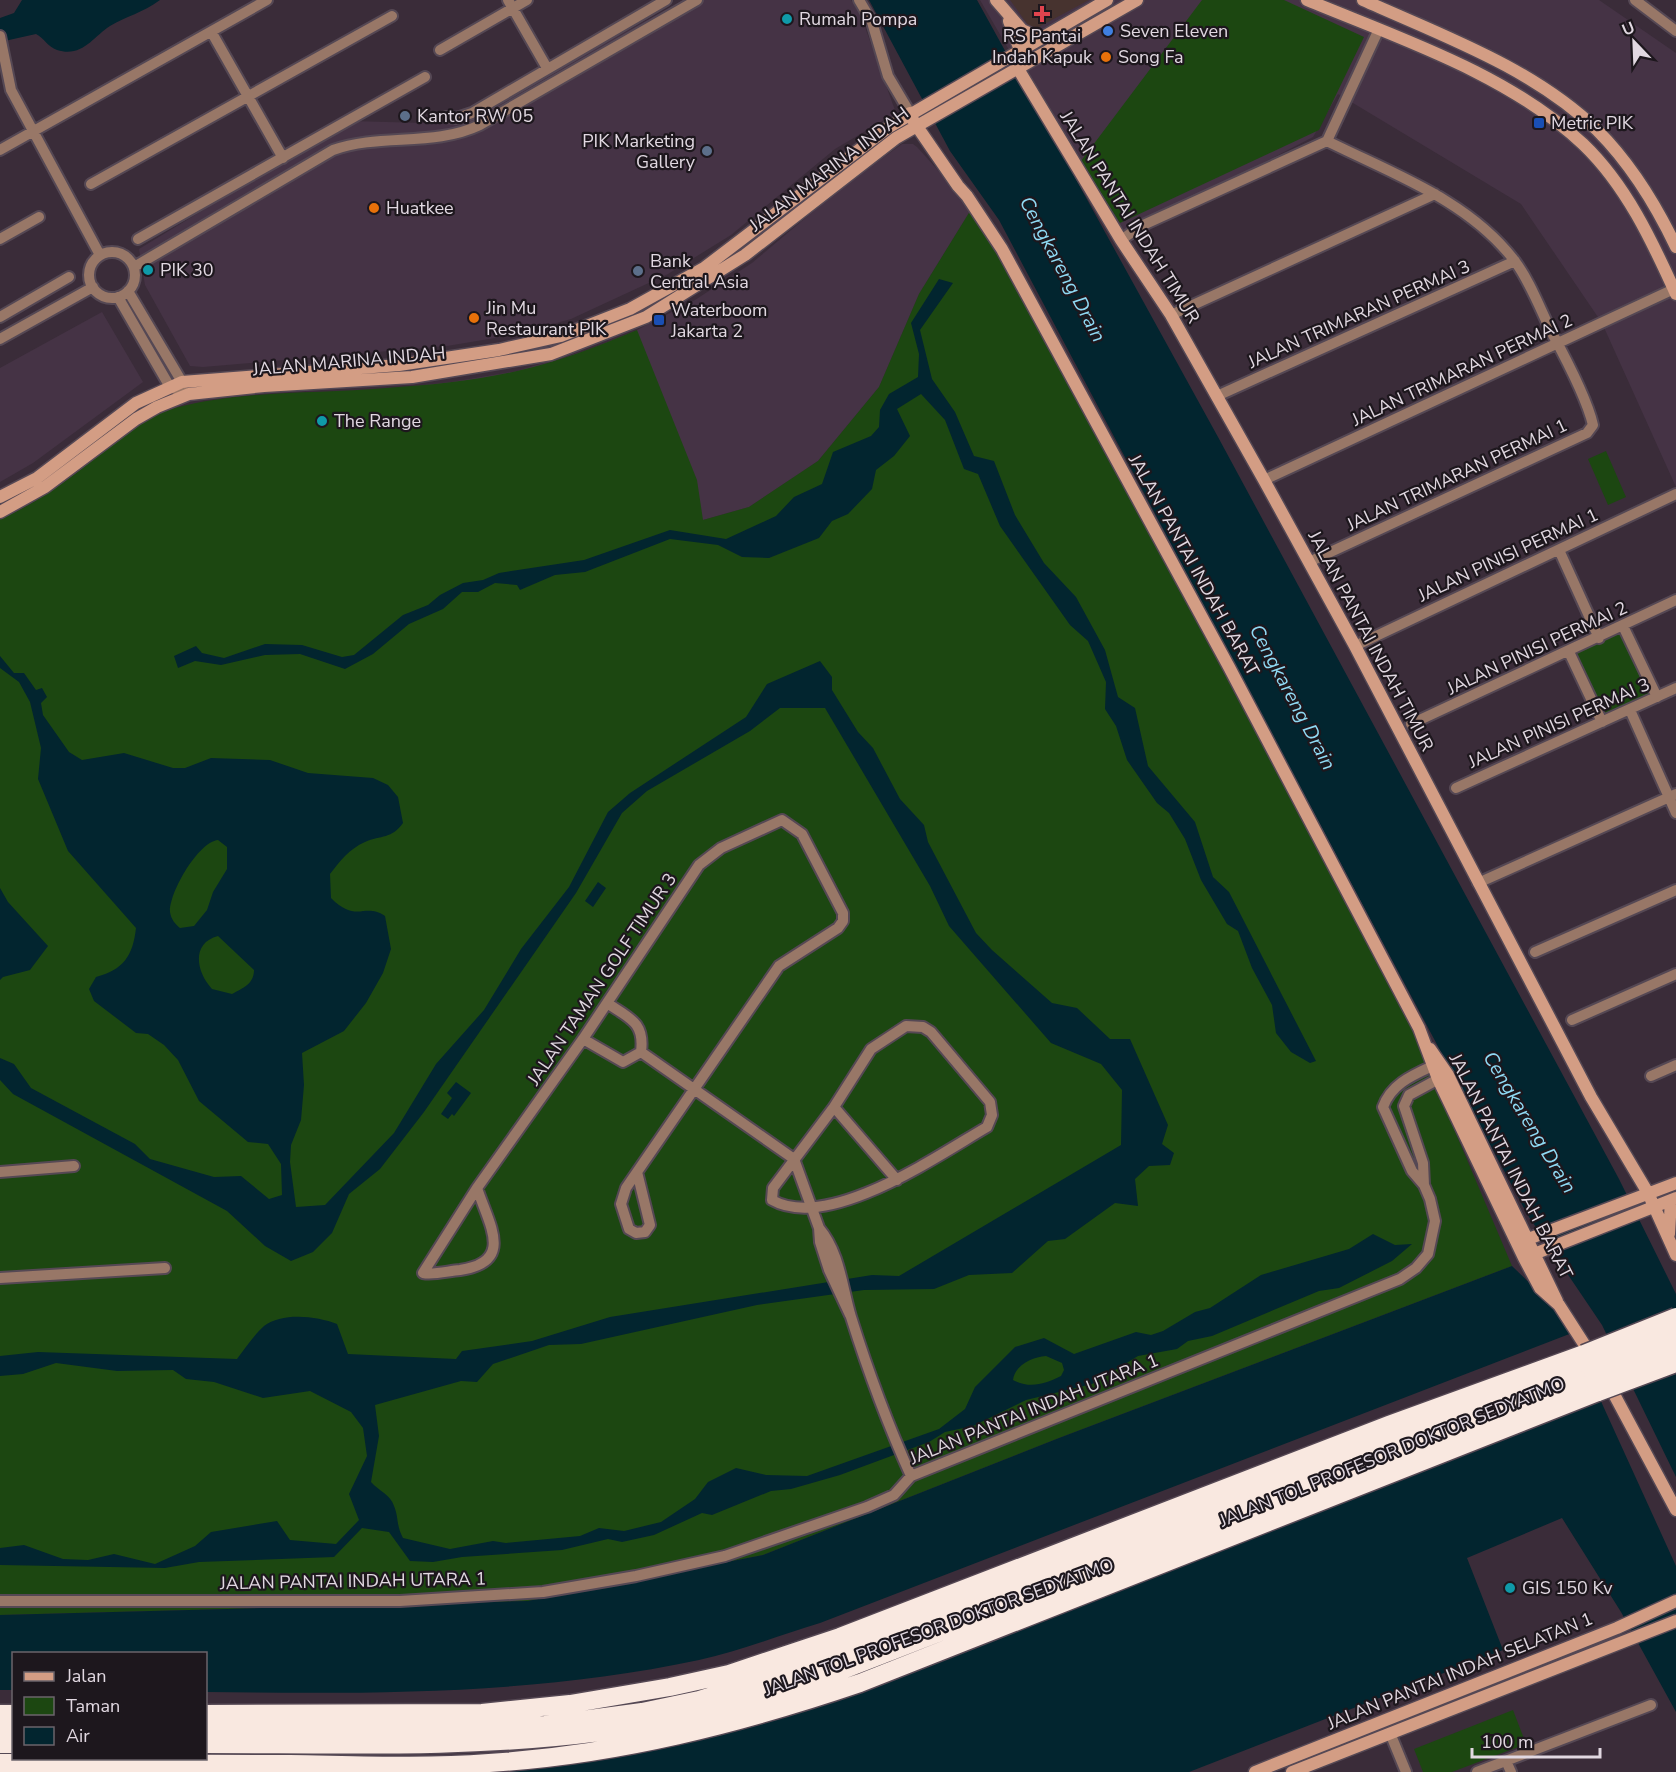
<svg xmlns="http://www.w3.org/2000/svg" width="1676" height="1772" font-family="'Nunito Sans',sans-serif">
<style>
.built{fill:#453345}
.medical{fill:#47332f}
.green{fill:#1c4711}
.water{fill:#02252f;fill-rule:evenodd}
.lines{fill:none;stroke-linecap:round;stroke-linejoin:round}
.street-casing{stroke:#554854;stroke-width:14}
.secondary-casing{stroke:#554854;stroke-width:15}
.highway-casing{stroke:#554854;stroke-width:21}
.street{stroke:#987767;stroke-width:10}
.secondary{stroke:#d39d84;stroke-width:12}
.highway{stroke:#f9e8e0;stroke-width:18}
.highway-bridge-casing{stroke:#554854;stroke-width:21;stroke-linecap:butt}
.highway-bridge{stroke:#f9e8e0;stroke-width:18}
.health-dot{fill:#e0444e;stroke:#1d171d;stroke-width:2}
.culture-dot{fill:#0f9aa8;stroke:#1d171d;stroke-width:2}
.shop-dot{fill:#3f7fe0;stroke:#1d171d;stroke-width:2}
.food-dot{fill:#e8710a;stroke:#1d171d;stroke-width:2}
.service-dot{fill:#5c6f8a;stroke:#1d171d;stroke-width:2}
.transit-dot{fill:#1a4fb4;stroke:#1d171d;stroke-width:2}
.labels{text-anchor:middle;stroke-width:4.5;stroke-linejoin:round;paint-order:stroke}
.poi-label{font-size:18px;fill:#e1d8e1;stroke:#1d171d;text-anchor:start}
.street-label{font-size:18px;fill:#e1d8e1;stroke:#1d171d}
.water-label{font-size:20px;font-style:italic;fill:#8fdaf4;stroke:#1d171d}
</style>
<rect width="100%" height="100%" fill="#3a2c39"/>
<!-- built -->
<path class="built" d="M683 0H851L861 16 896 113 835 149 731 235 668 274 571 319 513 335 447 346 203 367 190 366 145 285 139 249 350 121 460 124Z
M980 0H1599L1676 53V487L1602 323 1521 204 1338 94 1313 137 1118 238Z
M902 144H913L917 147 972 208 919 294 879 387 818 461 749 507 703 520 386 389 451 382 517 371 588 350 637 330 695 300 752 263 841 188Z
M102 312 143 382 33 463 0 482V368Z"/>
<!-- medical -->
<path class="medical" d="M1010 0H1089L1037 28 1028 25Z"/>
<!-- green -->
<path class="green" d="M1202 0H1284L1364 37 1319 130 1120 223 1081 161Z
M972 208 1017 287 1399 999 1512 1266 1059 1438 763 1555 528 1601 0 1615V519C36 504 68 480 98 456 122 437 145 416 175 408 243 390 316 394 386 388 430 385 474 381 517 371 558 362 598 346 637 330L697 480 703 520 749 507 818 461 879 387 919 294Z
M1606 451 1626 497 1608 505 1588 459Z
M1618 630 1650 695 1604 717 1573 653Z
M1513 1710 1526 1744 1452 1772H1423L1414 1749Z"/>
<!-- water -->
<path class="water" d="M22 0H160C142 13 127 16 110 26 93 37 82 58 57 50 48 47 44 38 36 34L0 42V18L14 13Z
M869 0H977L1218 437 1619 1179 1676 1294V1477L1602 1325 1527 1214 999 220 950 151Z
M939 279 953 283 920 330 932 379 955 412 974 456 994 461 1015 515 1044 563 1076 597 1105 650 1118 697 1135 708 1148 766 1195 822 1213 877 1229 892 1316 1061 1310 1063 1291 1052 1276 1033 1272 1005 1252 968 1238 931 1227 924 1201 880 1185 839 1169 813 1157 803 1127 760 1116 726 1105 709 1106 682 1088 641 1070 625 1000 526 978 474 964 469 945 420 921 394 897 409 910 436 894 456 876 470 872 489 848 514 832 521 819 538 769 558 742 557 718 545 670 539 585 572 555 575 520 590 517 585 495 583 478 592H462L443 609 409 624 373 654 345 669 300 654 265 655 221 665 195 661 178 668 174 656 196 646 202 653 224 658 265 644 302 645 342 657 354 655 403 615 428 605 440 595 463 583 483 580 499 573 584 560 670 530 726 539 776 516 794 497 822 484 833 452 871 436 879 427 880 410 889 394 918 377 919 354 911 323Z
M0 656 14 673H24L36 690 42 688 47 697 41 703 43 715 69 752 82 760 124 753 173 768H185L211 758 270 760 308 773 373 778 388 785 398 797 403 823C392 839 381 835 365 842 349 849 340 861 330 874L331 898C357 924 364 902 385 916L391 949 383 973 366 1003 344 1031 302 1053 304 1085 301 1120 291 1145 290 1162 296 1207 325 1205 394 1133 436 1064 484 1010 521 949 569 887 608 812 630 793 746 717 767 684 820 661 832 677V690L858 732 873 748 900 799 924 825 928 842 976 933 992 950 1052 1003 1077 1008 1110 1039H1130L1168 1125 1162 1144 1174 1153 1170 1165 1149 1166 1135 1179 1138 1206 1115 1203 1065 1239 1048 1241 1012 1273 969 1275 934 1289 864 1290 757 1305 581 1344 549 1345 493 1364 477 1382 461 1381 375 1405 379 1436 371 1482C379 1491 391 1495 394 1506 399 1518 396 1525 403 1538L450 1549 493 1541 506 1543 580 1536 599 1528 624 1531 661 1522 695 1499 708 1482 736 1468 766 1475 807 1476 939 1429 965 1409 975 1387 1015 1347 1044 1338 1074 1354 1136 1332 1151 1335 1163 1331 1195 1312 1210 1308 1261 1275 1349 1249 1373 1234 1395 1245 1412 1244 1392 1261 1339 1288 1319 1291 1212 1336 1188 1341 1177 1349 1138 1356 1092 1384 1026 1400 973 1426 945 1432 929 1442 840 1475 791 1489 771 1491 712 1515 702 1513 654 1535 622 1542 608 1539 562 1550 462 1557 433 1562 410 1561 389 1532 362 1528 334 1557 199 1562 165 1568 0 1565V1548L24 1545 63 1559 88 1560 114 1554 155 1564 195 1546 211 1532 277 1521 290 1540 336 1544 359 1520 349 1494 367 1456 363 1428 351 1412 310 1391 263 1398 214 1382 186 1379 173 1370 117 1371 56 1363 23 1374 0 1376V1356L38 1352 237 1359C245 1349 254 1335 264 1326 282 1312 317 1316 337 1324L348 1354 456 1359 462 1351 532 1341 610 1317 872 1275 899 1276 1121 1145 1122 1090 1101 1064 1051 1043 949 926 930 886 825 708H780L750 731 647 791 622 813 576 893 424 1112 380 1169 349 1194 332 1233 313 1252 291 1261 265 1246 227 1211 13 1094 0 1080V1058L14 1064 31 1088 135 1144 150 1159 214 1177 241 1176 269 1199 282 1195 281 1164 268 1144 248 1142 199 1101 178 1060 164 1045 148 1034 136 1033 94 1001 89 989 96 977C123 970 133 956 136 928L68 851 38 779 41 748 30 702 19 682 0 668ZM218 840 227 847V869L213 892 207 910 194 926 180 928C175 924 171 919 170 912 169 893 198 842 218 840ZM218 936 254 970C254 984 243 988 232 994L212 989C196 972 191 943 218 936ZM1046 1356 1062 1363 1064 1370 1061 1376C1045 1384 1030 1389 1013 1380 1015 1365 1032 1357 1046 1356Z
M598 882 606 888 593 907 585 901Z
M0 888 8 902 48 946 30 970 3 977 0 980Z
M456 1082 471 1093 454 1116 452 1114 448 1119 441 1114 452 1098 447 1093Z
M1512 1266 1544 1297 1572 1333 820 1623C780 1635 740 1651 699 1660 535 1695 371 1694 206 1692V1654H14L13 1690H0V1615L528 1601 763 1555 1059 1438Z
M1599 1397 1676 1566V1712L1621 1612 1562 1518 1467 1558 1503 1650 1189 1772H0L496 1766 750 1725Z"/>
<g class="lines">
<defs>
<path id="street" d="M508 0 547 68
M859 0 872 22 888 76 910 113
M1635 0 1676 31
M212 33 283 158
M0 36 11 90 100 255
M440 50 527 0
M446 117 457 118 472 113 666 0
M0 150 267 0
M91 184 392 16
M0 239 39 217
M138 239 425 77
M1121 240 1141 226 1327 141 1379 29
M89 275a23 23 0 1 1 46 0a23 23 0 1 1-46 0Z
M134 267 333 150C380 133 434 147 480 125L697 0
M128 291 182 382
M118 297 170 387 189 394
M1171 315 1435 194
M0 317 69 277
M0 339 93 287
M1217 396 1515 261
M1264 480 1674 289
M1559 550 1599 638
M1309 562 1587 433 1593 425C1587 399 1565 357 1552 333 1540 309 1530 281 1514 260 1468 200 1393 174 1327 141
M1623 626 1657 697
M1355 646 1676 494
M1569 652 1602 722
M1630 710 1676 813
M1411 724 1676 600
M1456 788 1676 688
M1478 883 1676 794
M1535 952 1676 890
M1572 1020 1676 974
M906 1026 923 1027 931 1032 990 1102 992 1115 987 1127C937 1156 828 1232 772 1200L773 1188 834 1107 871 1049Z
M583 1039 623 1062 641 1052C645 1022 629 1018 607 1003
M641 1052 794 1159 819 1228 820 1242 829 1270 850 1315
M1651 1076 1676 1065
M834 1107 897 1180
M0 1172 74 1166
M1424 1185 1423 1163 1404 1106 1409 1095 1444 1076
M477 1188C489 1225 515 1262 460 1270 448 1271 434 1275 423 1273L477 1188 583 1039 699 865 721 848 782 820 802 834 843 913V921L838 928 779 966 626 1188 621 1204 629 1229 636 1233 645 1232 650 1225 637 1172
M819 1228C840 1253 842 1287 851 1317 868 1371 888 1425 911 1476
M0 1278 165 1268
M0 1601H400L543 1592 636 1576 725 1556 867 1507 894 1495 911 1476 1400 1279 1416 1268 1428 1254 1435 1221 1430 1199 1424 1185 1412 1171 1383 1107C1392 1082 1416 1074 1439 1063
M1390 1733 1406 1772
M1506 1761 1511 1772
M1477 1772 1651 1705"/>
<path id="secondary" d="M996 0 1022 30 1040 38
M1307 0C1401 39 1508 74 1583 144 1626 185 1652 241 1676 294
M1363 0C1443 36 1533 68 1597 130 1630 163 1656 205 1676 247
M1009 21 1020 50
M1017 67 1121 240 1171 315 1264 480 1355 646 1591 1097 1648 1193 1676 1255
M910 113 914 122 958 186 967 196 1002 249 1229 667 1419 1028 1438 1079 1524 1258 1540 1288 1559 1305 1593 1358
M0 497 37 478 136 403 182 382 399 365 499 350 561 336 630 309 704 268 889 127 1107 0
M0 512 45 487 136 419 157 407 189 394 264 386 412 377 551 354 646 317 745 255 896 138 1137 0
M1430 1049 1448 1075 1557 1301
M1669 1234 1671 1200
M1523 1241 1676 1183
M1529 1256 1676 1198
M1608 1383 1676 1510
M1255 1772 1617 1628 1676 1601
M1292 1772 1676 1621"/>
<path id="highway" d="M0 1714H14
M206 1714 482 1713 570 1704 670 1687 729 1674 840 1637 1389 1425 1584 1354
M206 1729 545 1725 642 1712 699 1700 839 1656 1588 1365
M0 1730 14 1729
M0 1744H14
M206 1744C337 1744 469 1749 600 1732 681 1722 759 1698 837 1672L1593 1379
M0 1763C97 1763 193 1764 290 1764 356 1765 423 1768 489 1763 617 1755 739 1724 860 1683L1598 1392"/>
</defs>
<!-- street casing -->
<use href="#street" class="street-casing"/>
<!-- secondary casing -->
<use href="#secondary" class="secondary-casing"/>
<!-- highway casing -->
<use href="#highway" class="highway-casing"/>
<!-- street -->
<use href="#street" class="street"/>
<!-- secondary -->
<use href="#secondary" class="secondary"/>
<!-- highway -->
<use href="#highway" class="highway"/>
<defs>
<path id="highway-bridge" d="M1584 1354 1676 1317
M1588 1365 1676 1332
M1593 1379 1676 1347
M1598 1392 1676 1363"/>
</defs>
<!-- highway-bridge casing -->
<use href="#highway-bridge" class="highway-bridge-casing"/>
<!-- highway-bridge -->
<use href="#highway-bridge" class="highway-bridge"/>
</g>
<!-- markers -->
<path class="health-dot" d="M1039 5h6v6h6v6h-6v6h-6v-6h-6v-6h6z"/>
<g class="culture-dot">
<circle cx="787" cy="19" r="6"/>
<circle cx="148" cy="270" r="6"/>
<circle cx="322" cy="421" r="6"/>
<circle cx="1510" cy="1588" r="6"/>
</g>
<circle class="shop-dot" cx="1108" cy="31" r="6"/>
<g class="food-dot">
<circle cx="1106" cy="57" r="6"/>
<circle cx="374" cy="208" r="6"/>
<circle cx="474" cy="318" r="6"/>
</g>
<g class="service-dot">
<circle cx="405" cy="116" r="6"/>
<circle cx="707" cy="151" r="6"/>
<circle cx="638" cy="271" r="6"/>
</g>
<g class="transit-dot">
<rect x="1533" y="117" width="12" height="12" rx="3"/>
<rect x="653" y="314" width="12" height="12" rx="3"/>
</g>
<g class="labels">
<!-- poi labels -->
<g class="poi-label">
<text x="799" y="25">Rumah Pompa</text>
<text x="1120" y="37">Seven Eleven</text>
<text x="1042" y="42" text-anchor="middle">RS Pantai<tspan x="1042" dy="21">Indah Kapuk</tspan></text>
<text x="1118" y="63">Song Fa</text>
<text x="417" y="122">Kantor RW 05</text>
<text x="1551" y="129">Metric PIK</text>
<text x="695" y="147" text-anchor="end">PIK Marketing<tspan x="695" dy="21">Gallery</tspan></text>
<text x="386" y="214">Huatkee</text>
<text x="650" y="267">Bank<tspan x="650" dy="21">Central Asia</tspan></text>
<text x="160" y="276">PIK 30</text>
<text x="486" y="314">Jin Mu<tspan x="486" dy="21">Restaurant PIK</tspan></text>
<text x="671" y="316">Waterboom<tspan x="671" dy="21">Jakarta 2</tspan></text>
<text x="334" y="427">The Range</text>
<text x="1522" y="1594">GIS 150 Kv</text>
</g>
<!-- street labels -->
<g class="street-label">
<text transform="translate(829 169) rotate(-37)" y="6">JALAN MARINA INDAH</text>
<text transform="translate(1130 217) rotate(58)" y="6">JALAN PANTAI INDAH TIMUR</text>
<text transform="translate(1359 314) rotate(-24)" y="6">JALAN TRIMARAN PERMAI 3</text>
<text transform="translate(349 361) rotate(-5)" y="6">JALAN MARINA INDAH</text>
<text transform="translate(1462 370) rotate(-25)" y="6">JALAN TRIMARAN PERMAI 2</text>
<text transform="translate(1457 475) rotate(-25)" y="6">JALAN TRIMARAN PERMAI 1</text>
<text transform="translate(1508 555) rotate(-25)" y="6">JALAN PINISI PERMAI 1</text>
<text transform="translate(1194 565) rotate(61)" y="6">JALAN PANTAI INDAH BARAT</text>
<text transform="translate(1371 641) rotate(62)" y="6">JALAN PANTAI INDAH TIMUR</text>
<text transform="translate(1537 648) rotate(-25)" y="6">JALAN PINISI PERMAI 2</text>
<text transform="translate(1559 723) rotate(-24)" y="6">JALAN PINISI PERMAI 3</text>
<text transform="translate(602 979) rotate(-56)" y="6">JALAN TAMAN GOLF TIMUR 3</text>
<text transform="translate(1511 1166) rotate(63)" y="6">JALAN PANTAI INDAH BARAT</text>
<text transform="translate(1034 1409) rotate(-22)" y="6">JALAN PANTAI INDAH UTARA 1</text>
<text transform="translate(1392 1452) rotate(-22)" y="6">JALAN TOL PROFESOR DOKTOR SEDYATMO</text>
<text transform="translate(353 1581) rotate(-1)" y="6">JALAN PANTAI INDAH UTARA 1</text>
<text transform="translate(939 1627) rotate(-20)" y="6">JALAN TOL PROFESOR DOKTOR SEDYATMO</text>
<text transform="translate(1460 1671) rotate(-22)" y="6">JALAN PANTAI INDAH SELATAN 1</text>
</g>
<!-- water labels -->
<g class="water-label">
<text transform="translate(1063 269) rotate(62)" y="7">Cengkareng Drain</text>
<text transform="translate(1293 697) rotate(62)" y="7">Cengkareng Drain</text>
<text transform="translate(1530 1122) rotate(59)" y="7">Cengkareng Drain</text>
</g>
</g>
<!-- legend -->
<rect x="12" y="1652" width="195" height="108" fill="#1d171d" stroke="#6b646b" stroke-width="1.5"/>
<rect x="24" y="1672" width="30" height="9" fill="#d39d84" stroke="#6b646b" stroke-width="1.5"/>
<text x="66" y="1682" font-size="18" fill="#e1d8e1">Jalan</text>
<rect x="24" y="1697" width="30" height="18" fill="#1c4711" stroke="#6b646b" stroke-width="1.5"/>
<text x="66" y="1712" font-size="18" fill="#e1d8e1">Taman</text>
<rect x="24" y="1727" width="30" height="18" fill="#02252f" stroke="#6b646b" stroke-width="1.5"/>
<text x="66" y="1742" font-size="18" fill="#e1d8e1">Air</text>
<!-- north arrow -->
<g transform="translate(1634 42) rotate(337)" stroke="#1d171d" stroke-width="4.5" paint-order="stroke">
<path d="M0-4.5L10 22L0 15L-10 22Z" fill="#e1d8e1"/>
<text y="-9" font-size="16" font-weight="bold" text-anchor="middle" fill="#e1d8e1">U</text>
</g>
<!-- scale -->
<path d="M1472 1748v9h128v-9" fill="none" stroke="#e1d8e1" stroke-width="3"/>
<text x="1481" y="1748" font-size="18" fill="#e1d8e1" stroke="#1d171d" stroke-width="4.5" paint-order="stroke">100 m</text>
</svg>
